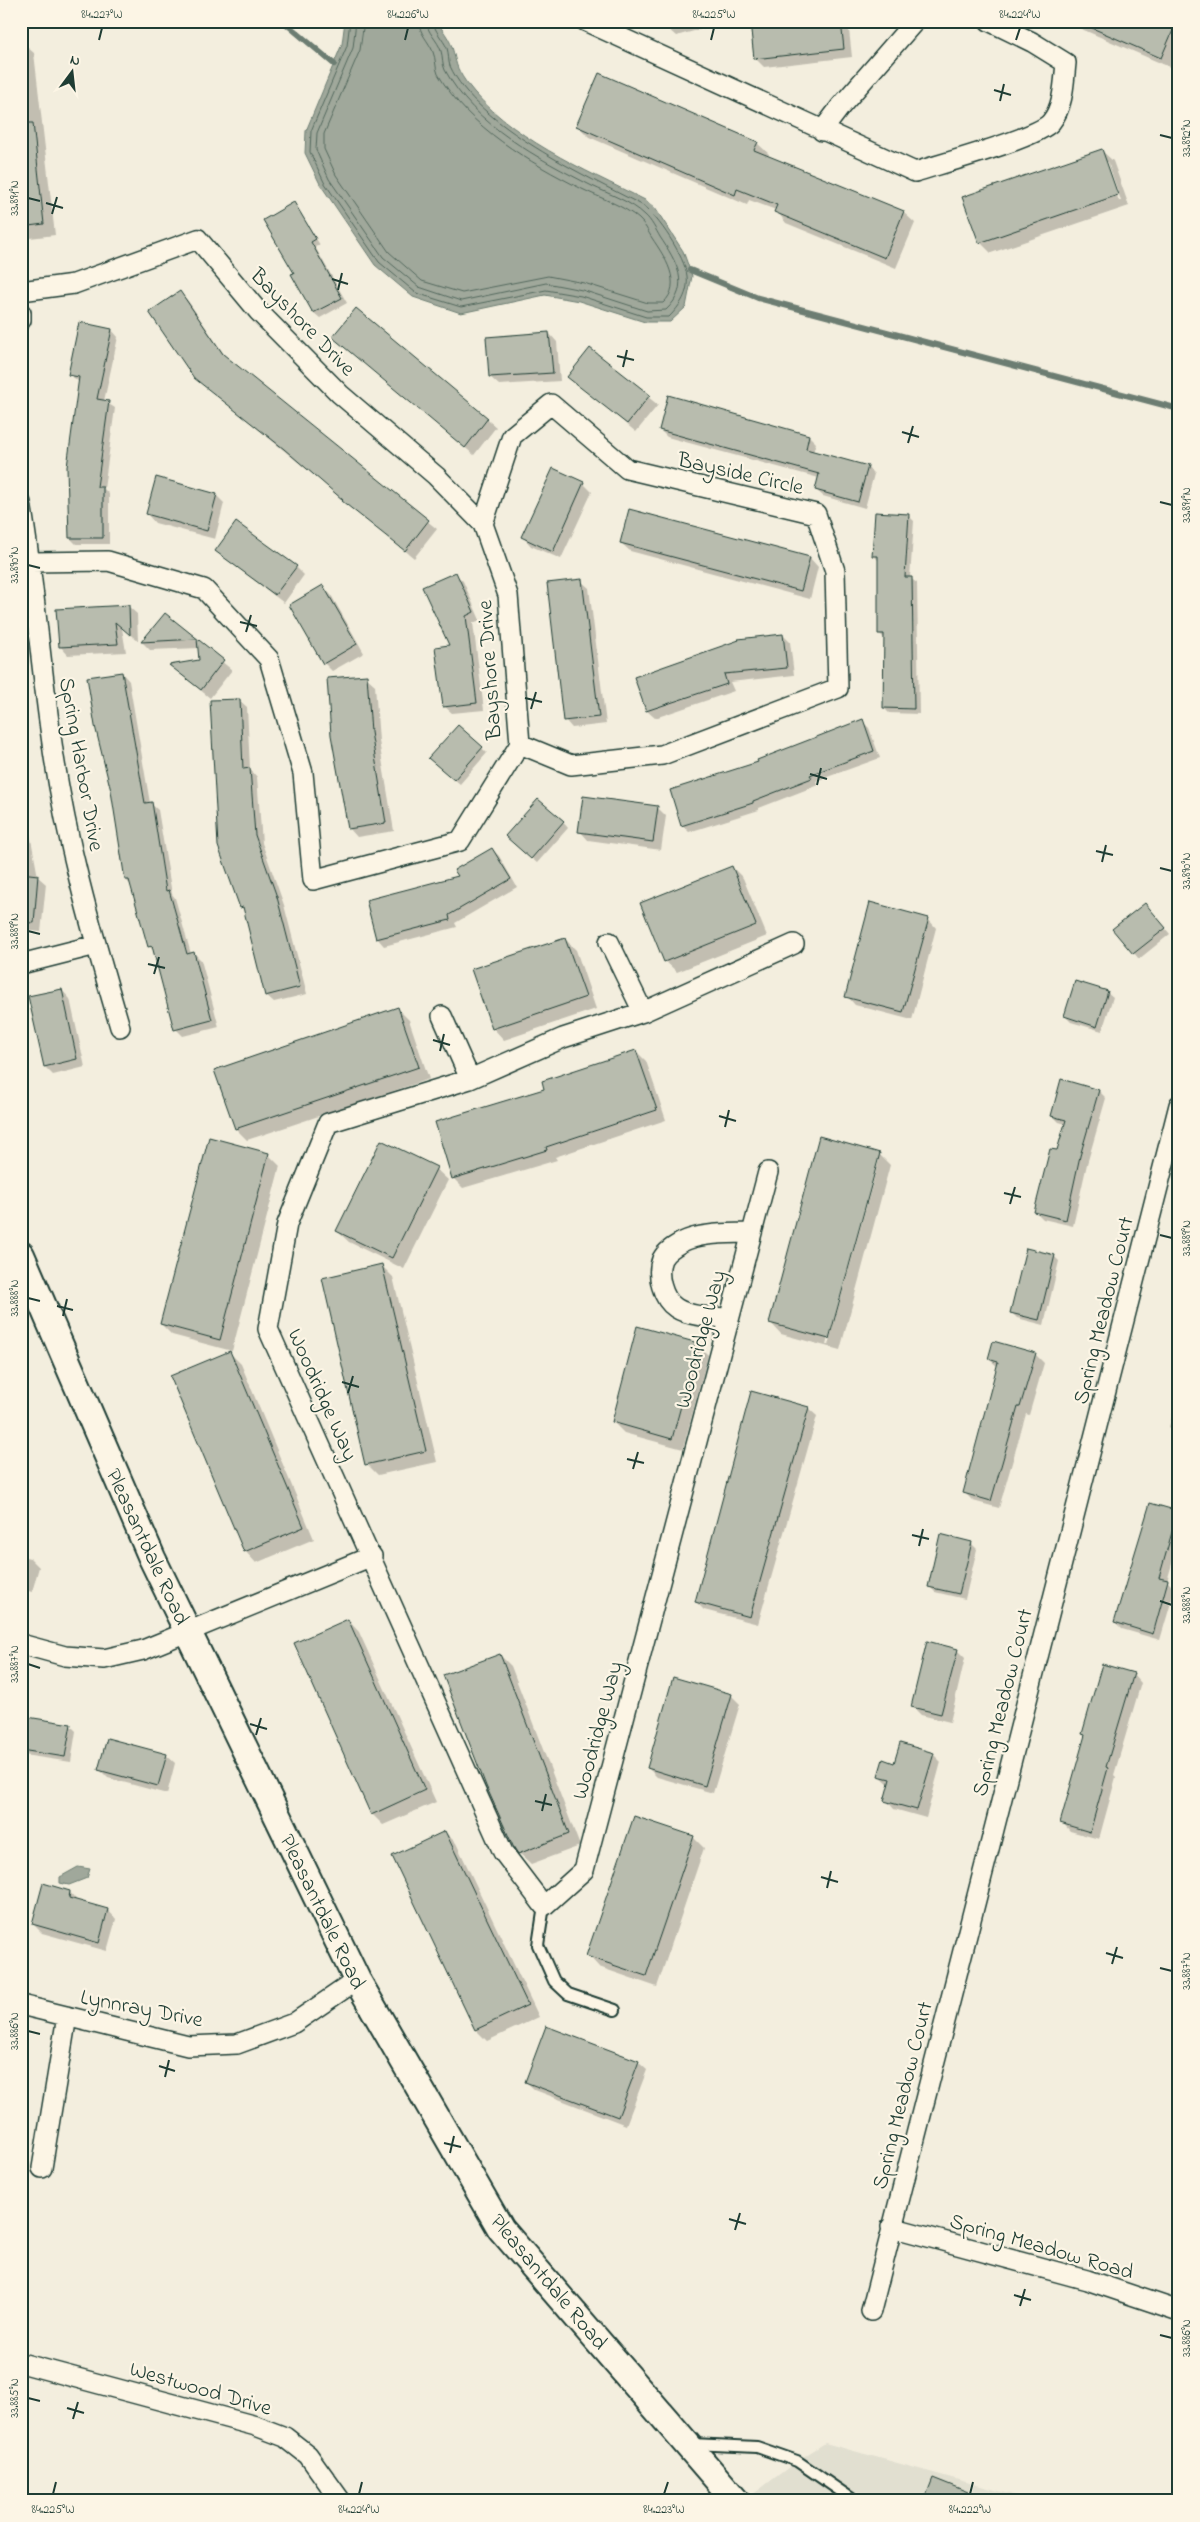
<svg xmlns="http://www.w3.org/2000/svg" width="1200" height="2522" font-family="'Indie Flower',sans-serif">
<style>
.built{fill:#e1dfd0}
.water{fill:#a0a89b;stroke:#6c7d72}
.shadow{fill:#0003;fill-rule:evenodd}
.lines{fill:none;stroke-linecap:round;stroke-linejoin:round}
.shore{stroke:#53685d;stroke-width:1}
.stream{stroke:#6c7d72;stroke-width:6}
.building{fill:#b8bcae;stroke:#1f3d34}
.lane-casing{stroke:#1f3d34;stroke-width:14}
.street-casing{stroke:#1f3d34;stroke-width:22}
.secondary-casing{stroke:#1f3d34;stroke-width:30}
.lane{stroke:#fcf5e5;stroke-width:10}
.street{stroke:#fcf5e5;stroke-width:19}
.secondary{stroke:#fcf5e5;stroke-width:26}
.ticks{fill:none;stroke:#1f3d34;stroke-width:2}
.labels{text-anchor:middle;stroke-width:4.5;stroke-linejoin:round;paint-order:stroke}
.street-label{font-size:22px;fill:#1f3d34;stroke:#fcf5e5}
.neatline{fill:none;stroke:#1f3d34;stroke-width:2}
.ticks-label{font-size:12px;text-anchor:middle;fill:#1f3d34}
</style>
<rect width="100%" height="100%" fill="#f3eede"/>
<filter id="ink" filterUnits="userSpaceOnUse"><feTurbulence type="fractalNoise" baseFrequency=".02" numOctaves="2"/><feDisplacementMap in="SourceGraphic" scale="10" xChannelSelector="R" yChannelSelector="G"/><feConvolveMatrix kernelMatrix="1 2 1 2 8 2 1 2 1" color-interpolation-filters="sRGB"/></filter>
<g filter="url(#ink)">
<!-- built -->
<path class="built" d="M825 2443 1035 2501H744L797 2461Z"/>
<!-- water -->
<path class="water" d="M345 21H436C442 29 449 38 452 47 457 64 455 66 466 82 507 137 585 170 645 200L655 208 683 251 692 276 686 307 670 322H645L579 301 545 295 461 313 413 297 375 265 320 184 305 153 306 131 342 44Z
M78 1867 90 1869 87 1878 69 1885 60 1883V1877Z"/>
<!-- shadow -->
<path class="shadow" d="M665 21H730L676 36 667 28Z
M751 21H848L852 57 764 67 755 58Z
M1063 21H1179V54L1172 68Z
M21 42 34 53 55 235 21 239Z
M578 126 757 143 769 154 768 157 903 212 915 223 896 268 786 223 776 210 749 200 747 205 589 137Z
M1101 150 1113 161 1129 206 991 253 980 242ZM1105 162H1108L1121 201H1119Z
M294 203 320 245 315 247 347 303 320 318 314 313 293 275 296 273Z
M180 292 188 301 228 360 437 529 414 558 195 377Z
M356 310 496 427 474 455 333 337Z
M80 323 112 330 118 337 104 401 115 408 104 489 109 494V544H76L70 538 79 382 69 374Z
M549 333 557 342 560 381 499 385 490 377Z
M590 350 658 405 636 432 569 377Z
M669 396 809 436 816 443 813 452 867 467 874 474 865 508 823 496 816 490 819 478 667 437 660 430Z
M553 470 584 484 592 492 561 559 531 546 523 537Z
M216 495 224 503 215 539 155 523 147 514Z
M630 510 810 558 818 567 810 599 630 551 621 543Z
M908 515 914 521 910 578 917 583 919 714 889 713 884 708 886 640 880 634 879 561 874 556Z
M216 551 296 567 304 575 284 603Z
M455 574 463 581 480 620 473 623 484 710 452 713 444 706Z
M581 581 589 588 606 724 572 728 565 720Z
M323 587 331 595 364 653 332 671 324 663Z
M128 606 137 614 138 641 122 628 126 652 68 655 60 646Z
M165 615 232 670 210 698 171 666 201 661 199 648 150 650 142 642Z
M783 635 790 642 794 675 730 682 734 691 655 718 647 711 636 678Z
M122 673 129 681 150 803 158 810 172 894 175 898 191 954 194 953 201 960 219 1027 183 1036 176 1029 155 952 149 946 132 886 126 880Z
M366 677 375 685 379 741 394 831 357 837 349 828Z
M239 700 247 707 250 769 257 777 262 843 284 905 307 994 274 1002 266 995 245 911 241 907Z
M862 721 869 728 880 758 816 781 818 785 759 808V810L689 832 682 825 759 763Z
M482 748 487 753 460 784 436 764Z
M21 785 38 877 46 884 41 932 21 930Z
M657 807 666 816 661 850 588 840 580 831Z
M563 822 568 828 537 863 512 841Z
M492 849 499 856 517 887 455 923 457 927 384 946 377 938 460 877Z
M732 867 743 878 767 936 677 972 665 961Z
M1150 910 1170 934 1139 959 1114 929Z
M928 919 936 928 912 1020 855 1005 847 996Z
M565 939 576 950 596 1009 504 1040 493 1028Z
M62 990 70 999 85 1067 53 1075 45 1067Z
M1107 992 1113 997 1102 1031 1071 1022 1065 1016Z
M398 1009 409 1020 429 1079 247 1140 236 1129Z
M636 1051 646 1061 666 1120 555 1157 557 1160 463 1188 453 1178 546 1090Z
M1062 1081 1099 1091 1106 1098 1087 1164 1073 1226 1043 1219 1036 1212 1066 1124 1059 1122 1052 1115Z
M381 1142 436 1169 448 1180 404 1269 349 1242 337 1231Z
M268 1154 280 1166 232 1351 172 1335 161 1324Z
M879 1154 890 1165 840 1350 781 1334 770 1322ZM877 1160H879L828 1345H826Z
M1054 1256 1059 1261 1044 1325 1017 1318 1012 1313Z
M382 1266 393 1277 437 1462 378 1475 367 1464Z
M697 1344 708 1355 683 1449 624 1433 613 1422Z
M229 1352 241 1364 314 1539 256 1563 245 1551Z
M1035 1354 1044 1363 1029 1415 1026 1414 999 1508 973 1501 964 1492 998 1367 989 1359Z
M1178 1396H1179V1434L1169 1427Z
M808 1408 817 1416 758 1624 704 1610 696 1602Z
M1177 1512 1179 1540 1167 1581 1175 1589 1160 1640 1122 1629 1115 1622Z
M971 1543 977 1549 965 1599 935 1592 929 1586Z
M21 1556 30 1558 39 1567 32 1592 21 1589Z
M348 1620 359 1632 436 1802 383 1825 372 1814Z
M957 1650 965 1658 950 1722 921 1715 912 1706Z
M500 1655 511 1666 580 1846 531 1864 519 1853Z
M1133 1674 1141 1683 1114 1775 1116 1777 1099 1839 1070 1831 1062 1822 1086 1736 1083 1733Z
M731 1695 740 1704 713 1793 657 1777 648 1768Z
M70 1725 76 1731 71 1762 24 1755 21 1752V1729Z
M933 1754 941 1762 926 1818 894 1809 886 1800 890 1785 880 1776 895 1764Z
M166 1755 175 1763 167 1794 108 1778 100 1770Z
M445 1832 456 1843 539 2017 487 2041 476 2030Z
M693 1837 704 1848 657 1987 599 1967 588 1955Z
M70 1892 78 1902 108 1910 116 1919 107 1951 42 1933 33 1924Z
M638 2062 647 2070 626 2125 535 2090 526 2082Z"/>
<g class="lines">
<!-- shore -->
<path class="shore" d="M350 21 347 46 311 131 310 152 324 182 379 262 416 293 461 307 546 290 581 296 646 317H669C680 306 689 293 687 276 685 257 658 216 642 205 586 176 477 126 450 66 448 61 449 54 447 48 443 39 434 31 433 21
M356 21 353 48 317 133 316 150 329 179 383 257 419 287 461 301 546 283 582 290 647 311 666 310C692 286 676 261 660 237 656 230 651 220 645 215 632 202 609 194 592 186 539 159 474 125 445 70 442 64 443 57 441 51 438 40 427 33 426 21
M364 21 360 50 324 134V149L336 175 389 252 422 281 462 293 548 276 584 283 648 303H663C684 284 664 256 652 238 648 232 645 224 639 219 625 206 600 198 582 189 529 162 469 128 438 74 435 67 436 59 433 52 429 41 419 34 419 21"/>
<!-- stream -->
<path class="stream" d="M283 21 334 64
M690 270 758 298 1179 409"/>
</g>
<!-- building -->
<path class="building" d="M750 21H841L844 49 754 59Z
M1076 21H1177L1161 58Z
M599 73 758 142 754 150 904 211 885 258 774 212 777 205 737 189 735 195 576 126Z
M21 123H33L44 224 21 227Z
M1102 149 1118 195 979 243 962 197Z
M294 202 316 239 311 242 342 298 313 313 291 274 294 273 263 220Z
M180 291 223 354 429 520 405 551 342 501 343 500 284 449 194 378 149 312Z
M356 308 488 418 465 448 332 337Z
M79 322 112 329 97 399 109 401 97 487H103V538H69L67 467 79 377 68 375Z
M549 332 553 373 489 377 486 337Z
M590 348 650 395 627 424 567 377Z
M668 395 809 435 806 449 868 466 858 502 815 490 819 474 659 430Z
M553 468 584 482 553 552 521 537Z
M156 477 217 494 207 531 146 514Z
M629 509 810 557 801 591 620 543Z
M875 512 909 514 905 577H912L914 709 883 708 884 634H878V556H872Z
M236 522 297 566 275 595 215 551Z
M456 572 474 612 466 616 477 703 443 707 435 647 449 645 422 587Z
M582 579 599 717 563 721 547 583Z
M323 585 357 644 323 664 289 605Z
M129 605 130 635 115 622 118 644 59 647 56 609Z
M165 613 224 660 201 690 169 665 199 660 197 639 141 642Z
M783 634 787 668 724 674 727 684 646 711 634 677 739 640 738 639Z
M122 672 145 803 152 802 166 891 169 890 187 954 194 952 212 1020 174 1030 152 946 148 947 129 880H125L111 791 95 726 87 677Z
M367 675 371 732 386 823 348 829 331 735 327 678Z
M240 699 243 769 250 768 255 835 277 897 300 987 265 996 243 907 240 908 218 846 210 700Z
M863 719 874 751 810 775 812 778 753 801V803L681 826 670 790 758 762 757 760Z
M458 725 483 747 454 780 428 758Z
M583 796 658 806 653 842 578 832Z
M538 799 564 821 531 859 505 836Z
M492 848 511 879 449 915 450 920 376 939 366 900 458 876 454 870Z
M732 866 756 925 664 962 640 903Z
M21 873 38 875 34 923 21 922Z
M870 902 929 918 903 1012 845 997Z
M1145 903 1166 928 1133 954 1112 929Z
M565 938 586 997 492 1029 471 969Z
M1075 981 1108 991 1097 1027 1064 1016Z
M62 989 77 1059 44 1067 28 996Z
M398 1007 419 1067 235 1129 214 1070Z
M636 1050 657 1110 546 1147 547 1150 452 1179 435 1122 544 1089 542 1081Z
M1061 1079 1099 1090 1080 1156 1066 1220 1034 1212 1050 1149 1057 1150 1066 1120 1051 1116Z
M819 1136 880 1153 829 1339 769 1323Z
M209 1137 269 1153 220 1340 160 1324Z
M381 1140 437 1167 392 1258 336 1231Z
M1026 1248 1055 1255 1039 1320 1010 1313Z
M382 1264 426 1451 365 1465 322 1278Z
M637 1326 698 1343 672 1439 612 1422Z
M993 1341 1036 1353 1020 1407H1018L991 1501 963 1493 998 1362 988 1359Z
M230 1351 304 1527 244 1552 170 1376Z
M751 1391 809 1407 750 1617 695 1602Z
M1150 1503 1178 1511 1159 1578 1168 1580 1153 1634 1114 1622Z
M940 1534 972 1542 959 1594 928 1587Z
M348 1619 425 1790 371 1815 294 1643Z
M927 1641 958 1649 941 1714 911 1707Z
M500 1654 569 1834 518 1854 513 1846 486 1786 443 1675Z
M1102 1664 1134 1673 1106 1767 1108 1768 1090 1832 1060 1823 1085 1735 1082 1734Z
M673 1677 732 1694 705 1786 647 1768Z
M21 1716 71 1724 65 1757 21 1750Z
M107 1738 167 1754 158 1786 98 1770Z
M900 1743 934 1753 917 1810 884 1801 890 1779 878 1776 883 1759 894 1763Z
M634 1816 694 1836 646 1976 586 1956Z
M445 1831 528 2005 475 2030 392 1856Z
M43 1883 70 1891 69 1898 108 1909 99 1943 32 1924Z
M546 2026 639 2061 618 2117 525 2082Z
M933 2478 988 2500V2501H924Z"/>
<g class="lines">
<defs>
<path id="lane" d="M544 1906 538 1945 554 1981 568 1994 615 2010
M692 2444 757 2447 797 2461 855 2501"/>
<path id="street" d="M585 21 915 172C940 164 1038 138 1051 122 1064 106 1064 81 1066 63L1032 42 989 21
M822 131 841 106 915 21
M21 291 74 284 198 239 258 311 340 394 436 476 483 524 508 595 520 744 460 841 313 880 303 773 269 659 204 589 108 561 31 562
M21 313V320
M21 503C34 581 40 659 51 736 64 835 92 932 120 1027
M483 524 512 436 551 404 627 469 816 514 835 571 838 688 662 755 571 765 520 744
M609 942 643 1012
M21 964 96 945
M442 1016 470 1079
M768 1172 584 1870 544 1906 503 1852 268 1329 287 1224 328 1123 470 1079 563 1038 643 1012 794 944
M728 1318C712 1317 690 1317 676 1308 662 1299 656 1274 662 1259 666 1251 675 1246 682 1242 702 1232 730 1234 751 1233
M21 1644 65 1656 104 1659 143 1650 372 1556
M21 2005 188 2046 237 2044 294 2023 357 1980
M42 2168 67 2016
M891 2227 1087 2280 1179 2311
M871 2311 1179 1105
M21 2363 256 2426 285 2437 308 2455 341 2501"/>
<path id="secondary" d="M21 1255 152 1558 357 1980 501 2229 736 2501"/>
</defs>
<!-- lane casing -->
<use href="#lane" class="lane-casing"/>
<!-- street casing -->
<use href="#street" class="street-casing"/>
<!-- secondary casing -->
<use href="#secondary" class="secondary-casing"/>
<!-- lane -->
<use href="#lane" class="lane"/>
<!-- street -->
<use href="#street" class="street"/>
<!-- secondary -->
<use href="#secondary" class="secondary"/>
</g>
</g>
<!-- ticks -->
<path class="ticks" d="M99 40 102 28M405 40 408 28M711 40 714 28M1016 40 1020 28M994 90 1011 95M1000 101 1004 84M1160 135 1172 138M28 198 40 201M46 203 63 208M52 214 57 197M332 279 348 284M338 290 342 273M617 356 634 360M623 367 627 350M902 432 919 437M908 443 913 426M1160 502 1172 505M28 565 40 568M240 622 257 626M246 632 251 615M525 698 542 702M531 709 536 692M810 774 827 779M817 785 821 768M1096 851 1113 855M1102 862 1106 845M1160 868 1172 871M28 931 40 934M148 964 165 968M154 974 159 957M433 1040 450 1045M440 1051 444 1034M719 1116 736 1121M725 1127 729 1110M1004 1193 1021 1197M1010 1204 1015 1187M1160 1235 1172 1238M28 1298 40 1301M57 1306 73 1310M63 1316 67 1299M342 1382 359 1387M348 1393 353 1376M627 1459 644 1463M633 1469 638 1452M912 1535 929 1539M919 1546 923 1529M1160 1601 1172 1605M28 1664 40 1668M250 1724 267 1729M256 1735 261 1718M535 1801 552 1805M542 1811 546 1794M821 1877 838 1882M827 1888 831 1871M1106 1953 1123 1958M1112 1964 1117 1947M1160 1968 1172 1971M28 2031 40 2034M159 2066 175 2071M165 2077 169 2060M444 2143 461 2147M450 2153 454 2136M729 2219 746 2224M735 2230 740 2213M1014 2295 1031 2300M1020 2306 1025 2289M1160 2335 1172 2338M28 2398 40 2401M67 2408 84 2413M73 2419 78 2402M53 2494 56 2482M359 2494 362 2482M664 2494 668 2482M970 2494 973 2482"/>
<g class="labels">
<!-- street labels -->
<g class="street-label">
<text transform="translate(304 321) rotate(46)" y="8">Bayshore Drive</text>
<text transform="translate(741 472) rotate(13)" y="8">Bayside Circle</text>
<text transform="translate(488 670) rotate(-94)" y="8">Bayshore Drive</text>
<text transform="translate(83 764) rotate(80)" y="8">Spring Harbor Drive</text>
<text transform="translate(1102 1310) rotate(-76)" y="8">Spring Meadow Court</text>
<text transform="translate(699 1339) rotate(-75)" y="8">Woodridge Way</text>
<text transform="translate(324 1394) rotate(66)" y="8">Woodridge Way</text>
<text transform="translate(149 1546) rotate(65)" y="8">Pleasantdale Road</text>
<text transform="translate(1001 1702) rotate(-76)" y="8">Spring Meadow Court</text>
<text transform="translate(596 1730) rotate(-75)" y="8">Woodridge Way</text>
<text transform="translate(324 1911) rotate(64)" y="8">Pleasantdale Road</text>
<text transform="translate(142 2007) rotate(11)" y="8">Lynnray Drive</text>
<text transform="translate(901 2095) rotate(-76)" y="8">Spring Meadow Court</text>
<text transform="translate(1042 2245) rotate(16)" y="8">Spring Meadow Road</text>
<text transform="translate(550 2281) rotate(50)" y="8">Pleasantdale Road</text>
<text transform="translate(201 2387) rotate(16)" y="8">Westwood Drive</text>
</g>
</g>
<!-- margin -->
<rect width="1200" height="2522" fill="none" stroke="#fcf5e5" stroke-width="55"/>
<!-- north arrow -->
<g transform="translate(72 72) rotate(15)" stroke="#fcf5e5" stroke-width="4" paint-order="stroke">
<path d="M0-4L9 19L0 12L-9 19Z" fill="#1f3d34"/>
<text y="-8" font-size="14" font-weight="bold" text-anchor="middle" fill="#1f3d34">N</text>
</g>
<rect x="28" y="28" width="1144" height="2466" class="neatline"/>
<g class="ticks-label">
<text x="102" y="18">84.227°W</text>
<text x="408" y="18">84.226°W</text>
<text x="714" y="18">84.225°W</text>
<text x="1020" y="18">84.224°W</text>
<text transform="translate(1186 138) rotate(-90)" y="4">33.892°N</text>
<text transform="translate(14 198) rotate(-90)" y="4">33.891°N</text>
<text transform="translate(1186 505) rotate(-90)" y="4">33.891°N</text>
<text transform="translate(14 565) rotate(-90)" y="4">33.890°N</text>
<text transform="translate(1186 871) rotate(-90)" y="4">33.890°N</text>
<text transform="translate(14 931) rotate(-90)" y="4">33.889°N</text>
<text transform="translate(1186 1238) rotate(-90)" y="4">33.889°N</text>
<text transform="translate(14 1298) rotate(-90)" y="4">33.888°N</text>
<text transform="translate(1186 1605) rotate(-90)" y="4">33.888°N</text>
<text transform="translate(14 1664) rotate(-90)" y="4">33.887°N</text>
<text transform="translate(1186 1971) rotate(-90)" y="4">33.887°N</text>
<text transform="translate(14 2031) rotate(-90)" y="4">33.886°N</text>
<text transform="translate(1186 2338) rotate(-90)" y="4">33.886°N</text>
<text transform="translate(14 2398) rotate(-90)" y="4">33.885°N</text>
<text x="53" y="2513">84.225°W</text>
<text x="359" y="2513">84.224°W</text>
<text x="664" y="2513">84.223°W</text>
<text x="970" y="2513">84.222°W</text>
</g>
</svg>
